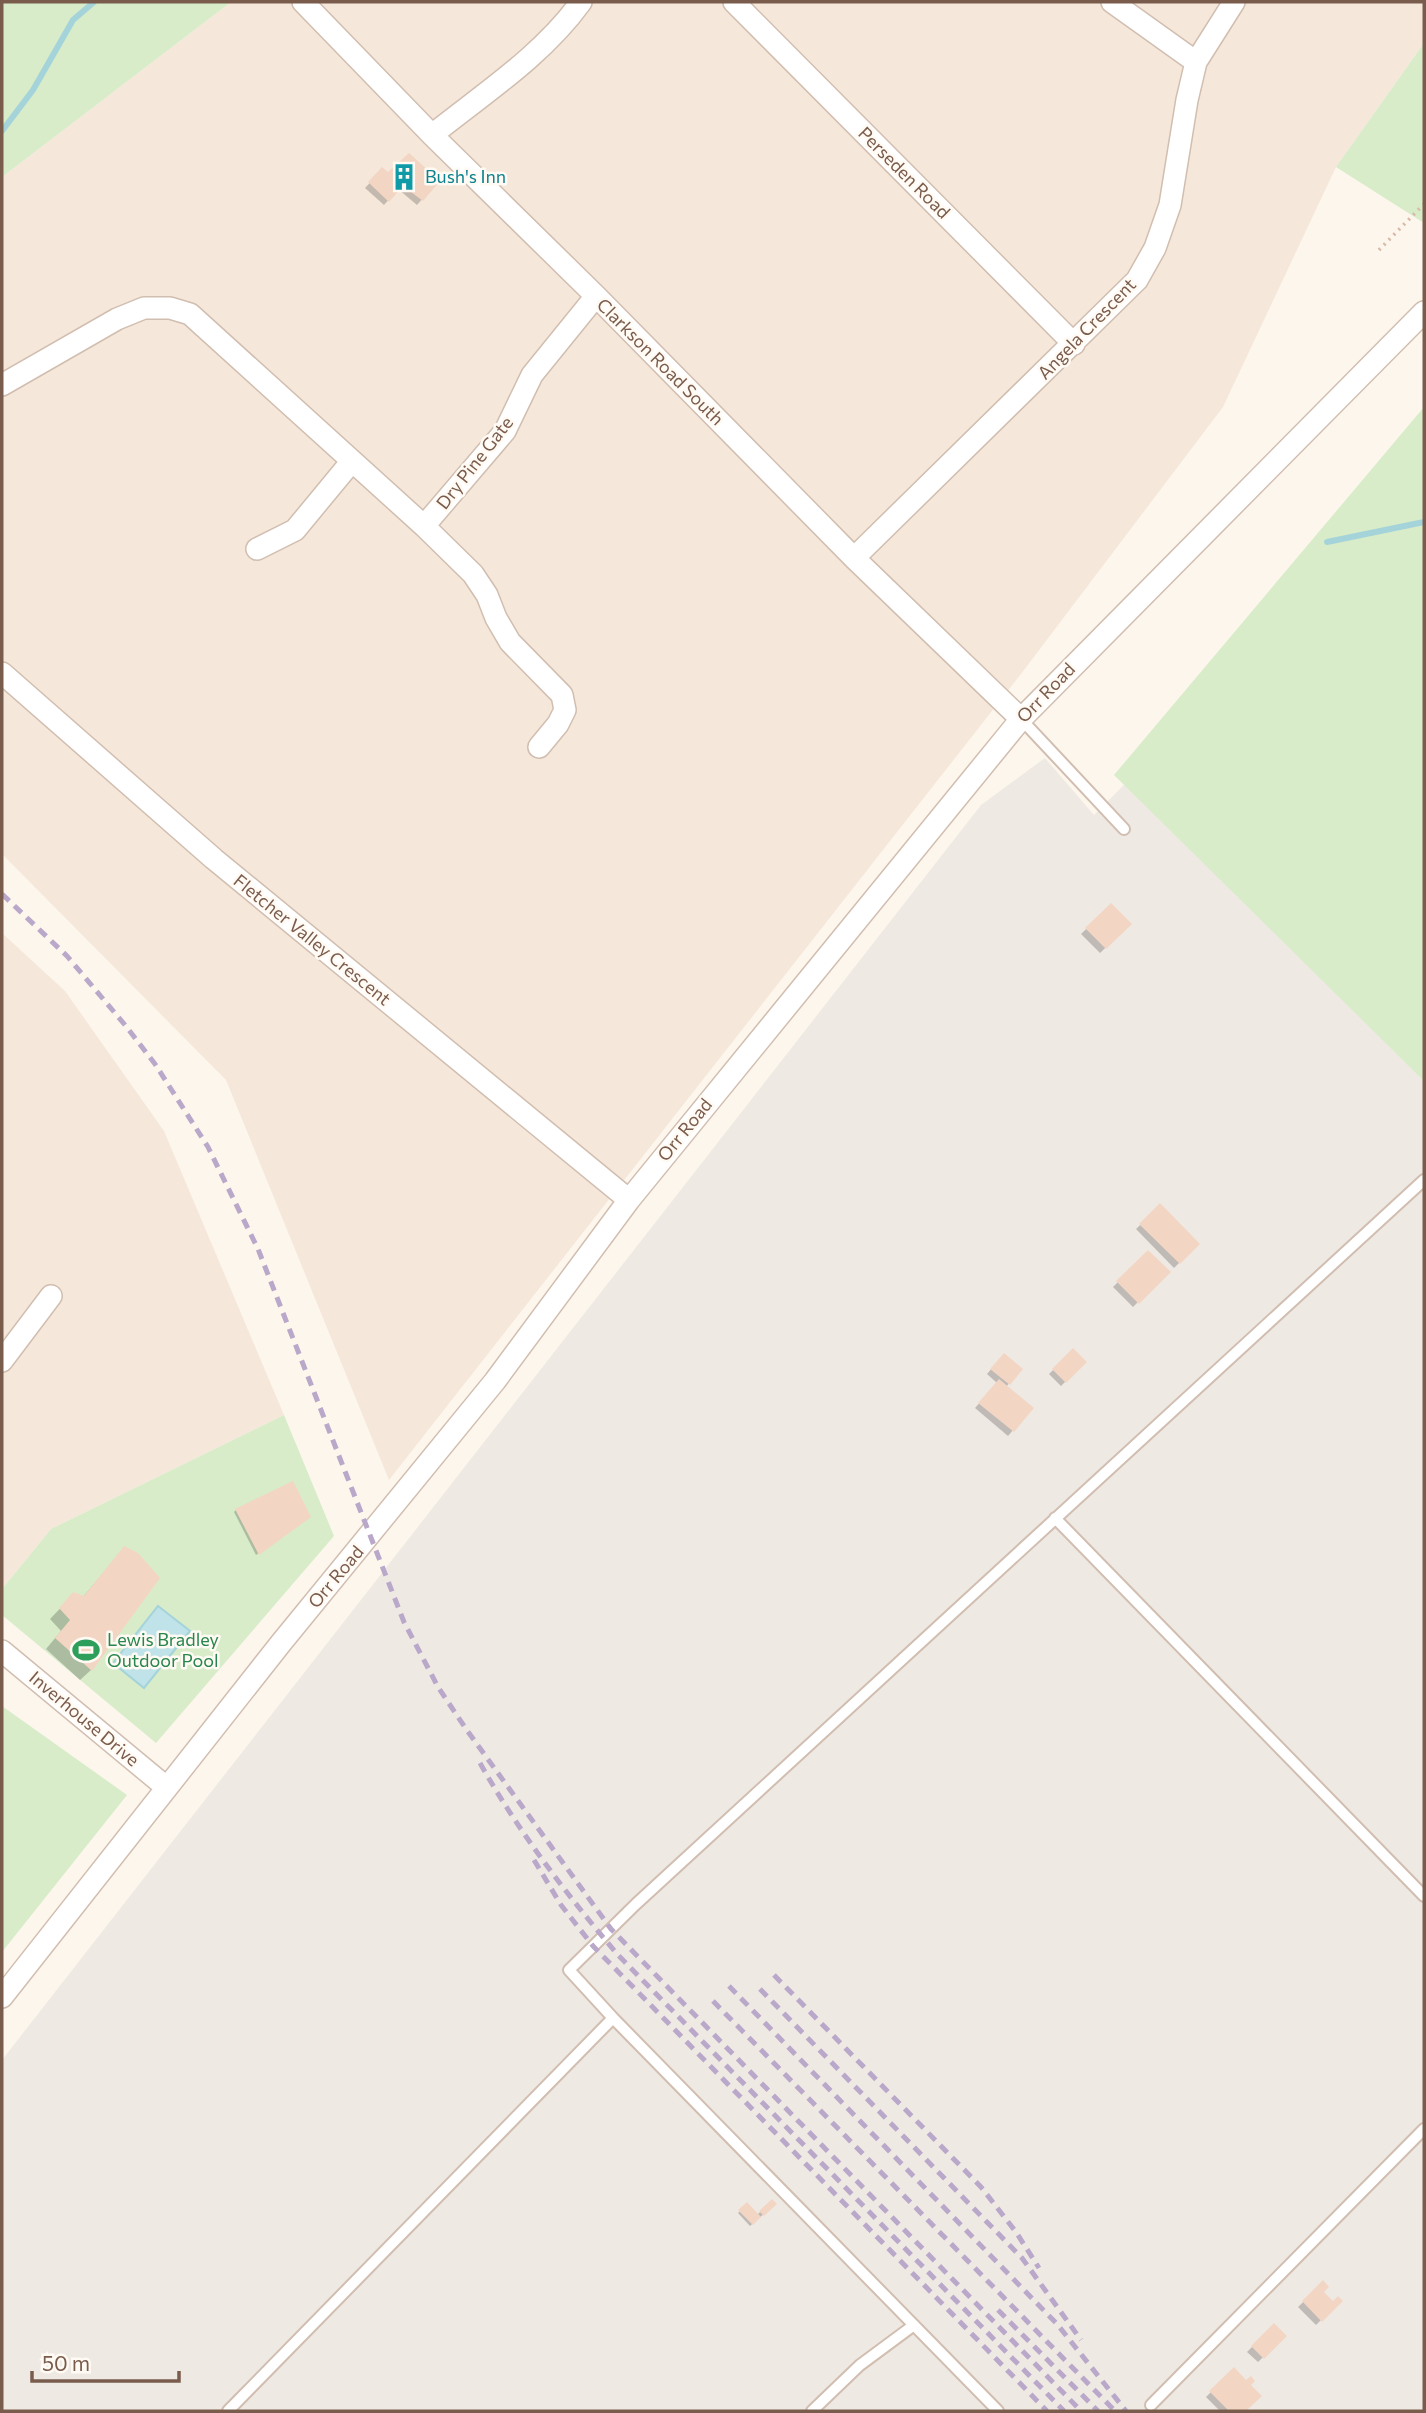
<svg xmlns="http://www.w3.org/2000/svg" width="1426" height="2413" font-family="Commissioner,sans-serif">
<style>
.residential{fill:#f5e8da}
.industrial{fill:#efe9e4}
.green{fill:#d8ecc9}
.water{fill:#bfe3e8;stroke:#a5d3da;stroke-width:2}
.shadow{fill:#0003}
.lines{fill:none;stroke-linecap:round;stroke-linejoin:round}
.stream{stroke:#a5d3da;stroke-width:6}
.building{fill:#f3d5c3}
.lane-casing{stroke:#d1beb0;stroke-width:14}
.street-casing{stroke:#d1beb0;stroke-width:24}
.path{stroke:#d9b8a5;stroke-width:3.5;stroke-dasharray:2 5;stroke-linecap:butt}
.lane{stroke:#fff;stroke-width:10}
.street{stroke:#fff;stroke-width:21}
.rail{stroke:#b9a8c9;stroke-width:5;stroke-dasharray:10 7;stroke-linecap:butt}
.labels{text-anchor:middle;stroke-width:5;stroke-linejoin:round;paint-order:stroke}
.street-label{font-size:18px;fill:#7a5c4d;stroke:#fffaf3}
.culture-label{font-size:18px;fill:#0d838f;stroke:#fffaf3;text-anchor:start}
.leisure-label{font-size:18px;fill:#27864d;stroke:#fffaf3;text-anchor:start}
</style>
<rect width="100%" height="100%" fill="#fdf6ec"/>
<!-- residential -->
<path class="residential" d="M231 2H1424V43L1336 167 1223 407 1021 674 389 1480 226 1080 2 854V177Z
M2 933 65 991 164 1131 284 1415 51 1529 2 1589Z"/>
<!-- industrial -->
<path class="industrial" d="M1424 537V2411H2V2060L981 805 1045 758 1094 815 1267 641Z"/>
<!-- green -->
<path class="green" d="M2 2H231L2 177Z
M1424 43V223L1336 167Z
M1424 407V1081L1114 775Z
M284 1415 334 1536 156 1743 2 1615V1589L51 1529Z
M2 1706 127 1795 2 1952Z"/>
<!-- water -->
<path class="water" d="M158 1606 190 1631 144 1688 113 1663Z"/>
<!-- shadow -->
<path class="shadow" d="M382 170 388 174 438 181 417 205 398 189 384 205 365 188Z
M1111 905 1130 924 1100 953 1081 934Z
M1160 1206 1198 1244 1174 1268 1136 1229Z
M1148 1252 1168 1272 1133 1307 1113 1287Z
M1073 1351 1085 1362 1061 1386 1049 1374Z
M999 1360 1021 1369 1006 1387 1032 1408 1008 1436 975 1408 997 1383 987 1374Z
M236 1510 307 1519 256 1555 234 1512Z
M124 1548 158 1578 91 1670 80 1680 46 1649 61 1631 50 1619 74 1594 83 1597Z
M772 2201 775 2204 750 2226 738 2213 747 2205 757 2215Z
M1323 2283 1321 2292 1333 2303 1340 2301 1316 2325 1298 2307Z
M1274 2325 1285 2336 1258 2362 1247 2352Z
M1234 2369 1259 2396 1244 2411H1220L1206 2397Z"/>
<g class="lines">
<!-- stream -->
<path class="stream" d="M2 131 33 90 73 20 94 2
M1327 542 1424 522"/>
</g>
<!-- building -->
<path class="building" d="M409 153 440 181 423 201 403 186 389 202 368 182 382 167 388 172Z
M1111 903 1132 924 1106 949 1085 928Z
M1160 1203 1200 1244 1180 1264 1139 1224Z
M1148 1250 1171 1272 1139 1304 1116 1281Z
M1073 1348 1087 1362 1066 1383 1052 1369Z
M1004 1353 1023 1369 1010 1385 990 1369Z
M999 1379 1034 1408 1014 1432 978 1403Z
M293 1481 311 1517 259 1555 235 1509Z
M124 1546 138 1553 160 1578 92 1671 55 1638 70 1620 59 1608 73 1592 84 1596Z
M772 2199 777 2204 764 2216 759 2211Z
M747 2202 761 2217 753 2225 738 2210Z
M1323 2280 1329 2287 1324 2292 1333 2301 1338 2296 1343 2301 1322 2322 1302 2301Z
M1274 2323 1287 2336 1264 2359 1251 2346Z
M1234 2367 1246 2380 1251 2376 1255 2381 1251 2385 1262 2396 1246 2411H1229L1209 2391Z"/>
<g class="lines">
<defs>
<path id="lane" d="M1021 719 1124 829
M1055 1518 1424 1896
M613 2018 569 1970 636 1904 1424 1180
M1151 2405 1424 2129
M228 2411 613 2018 998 2411
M812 2411 860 2365 914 2325"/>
<path id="street" d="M303 2 432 135 596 296 854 558 1021 719
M734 2 1074 344
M1112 2 1196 62
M432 135C483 94 542 56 581 2
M2 385 117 319 144 308H170L190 314 424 526 473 574 487 595 496 618 510 642 562 695 565 710 558 724 539 747
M424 526 505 431 532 375 596 296
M257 549 295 530 352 461
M854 558 1137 280 1155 248 1170 205 1187 100 1196 62 1234 2
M2 673 214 859 629 1200
M2 1361 51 1296
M2 1651 166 1787
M2 1997 281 1643 495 1381 629 1200 1021 719 1424 312"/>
</defs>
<!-- lane casing -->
<use href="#lane" class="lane-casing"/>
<!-- street casing -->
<use href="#street" class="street-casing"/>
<!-- path -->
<path class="path" d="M1379 250 1424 204"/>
<!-- lane -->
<use href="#lane" class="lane"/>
<!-- street -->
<use href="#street" class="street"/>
<!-- rail -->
<path class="rail" d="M2 894 67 956 125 1025 155 1064 208 1147 258 1249 404 1622 438 1687 466 1729 611 1929 1081 2411
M480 1763C518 1831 567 1895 618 1955L1064 2411
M534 1860 561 1905 593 1946 1047 2411
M774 1975 981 2187 1016 2232 1039 2268
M729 1986 1057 2324 1126 2411
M760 1989 1022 2258 1081 2340
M713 2001 1115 2411
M998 2310 1098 2411"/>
</g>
<!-- icons -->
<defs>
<symbol id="building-bare" viewBox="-9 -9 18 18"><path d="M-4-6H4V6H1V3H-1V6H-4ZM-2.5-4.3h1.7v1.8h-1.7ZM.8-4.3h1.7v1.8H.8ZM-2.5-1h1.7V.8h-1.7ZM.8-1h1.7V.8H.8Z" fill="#0f9aa8" stroke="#fffaf3" stroke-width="2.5" paint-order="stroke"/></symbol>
<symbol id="stadium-bare" viewBox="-9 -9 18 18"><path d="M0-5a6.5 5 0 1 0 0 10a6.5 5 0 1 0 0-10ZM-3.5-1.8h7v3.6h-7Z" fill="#2e9e5b" stroke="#fffaf3" stroke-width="2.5" paint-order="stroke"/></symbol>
</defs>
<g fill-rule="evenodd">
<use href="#building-bare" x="385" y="158" width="38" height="38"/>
<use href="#stadium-bare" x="67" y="1631" width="38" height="38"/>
</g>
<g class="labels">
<!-- street labels -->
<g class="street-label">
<text transform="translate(904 173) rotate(45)" y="6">Perseden Road</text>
<text transform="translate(1087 329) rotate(-46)" y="6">Angela Crescent</text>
<text transform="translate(660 362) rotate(45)" y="6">Clarkson Road South</text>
<text transform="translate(475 463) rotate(-52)" y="6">Dry Pine Gate</text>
<text transform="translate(1046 693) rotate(-46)" y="6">Orr Road</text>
<text transform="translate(312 940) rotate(39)" y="6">Fletcher Valley Crescent</text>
<text transform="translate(685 1130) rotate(-51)" y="6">Orr Road</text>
<text transform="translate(336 1577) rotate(-50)" y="6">Orr Road</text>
<text transform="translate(84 1719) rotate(40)" y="6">Inverhouse Drive</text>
</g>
<!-- culture labels -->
<g class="culture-label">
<text x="425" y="183">Bush's Inn</text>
</g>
<!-- leisure labels -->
<g class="leisure-label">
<text x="107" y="1646">Lewis Bradley<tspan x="107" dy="21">Outdoor Pool</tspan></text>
</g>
</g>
<!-- border -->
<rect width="1426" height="2413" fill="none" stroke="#7a5c4d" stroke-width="7"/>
<!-- scale -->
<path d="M32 2371v10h147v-10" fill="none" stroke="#7a5c4d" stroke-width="3.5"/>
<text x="42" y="2371" font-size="21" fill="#7a5c4d" stroke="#fffaf3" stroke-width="5" paint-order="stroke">50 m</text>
</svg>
